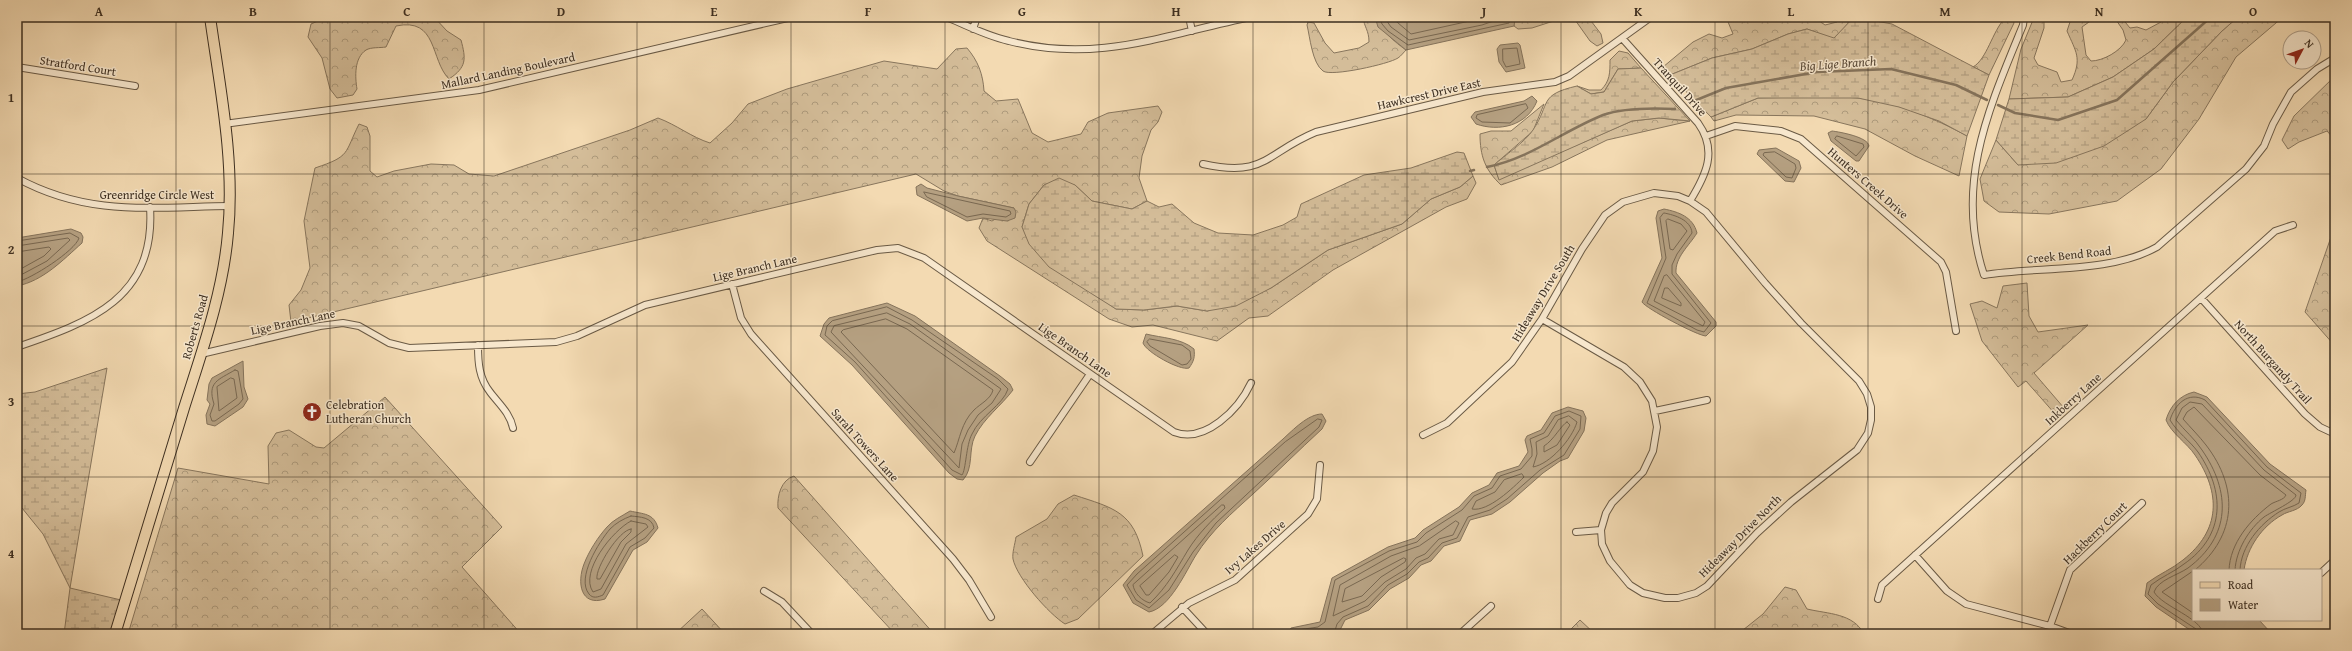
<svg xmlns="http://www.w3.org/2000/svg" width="2352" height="651" font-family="'Gentium Book Plus',serif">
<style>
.forest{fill:url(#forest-crowns);stroke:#88765d}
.wetland{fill:url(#wetland-marsh);stroke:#88765d}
.water{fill:#b5a081;stroke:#85735b}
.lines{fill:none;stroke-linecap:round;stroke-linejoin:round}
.shore{stroke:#796851;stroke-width:1}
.stream{stroke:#85735b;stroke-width:2.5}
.minor-casing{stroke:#6a5a45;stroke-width:8}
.primary-casing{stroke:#3d2f21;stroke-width:12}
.minor{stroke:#f7e7cd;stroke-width:6}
.primary{stroke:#f3dab2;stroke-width:10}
.grid{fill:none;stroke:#3d2f21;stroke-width:1;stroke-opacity:0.55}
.labels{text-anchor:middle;stroke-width:3;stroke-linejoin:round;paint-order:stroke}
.street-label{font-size:12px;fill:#3d2f21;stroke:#f7e7cd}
.poi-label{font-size:12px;fill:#3d2f21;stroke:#f7e7cd;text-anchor:start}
.water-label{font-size:13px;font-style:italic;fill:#5b4b39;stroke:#f7e7cd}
.neatline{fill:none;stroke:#3d2f21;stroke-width:1.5}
.grid-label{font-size:13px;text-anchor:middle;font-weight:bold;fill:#3d2f21}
</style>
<defs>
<pattern id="forest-crowns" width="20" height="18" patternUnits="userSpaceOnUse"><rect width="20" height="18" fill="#d4bd99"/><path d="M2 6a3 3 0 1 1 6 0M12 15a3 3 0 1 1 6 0" fill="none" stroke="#ad9a7c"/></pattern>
<pattern id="wetland-marsh" width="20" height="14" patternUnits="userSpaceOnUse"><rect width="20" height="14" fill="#d4bd99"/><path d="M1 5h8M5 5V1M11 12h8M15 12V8" fill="none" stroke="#ad9a7c"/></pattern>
</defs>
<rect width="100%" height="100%" fill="#f3dab2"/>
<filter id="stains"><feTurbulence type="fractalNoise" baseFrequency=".005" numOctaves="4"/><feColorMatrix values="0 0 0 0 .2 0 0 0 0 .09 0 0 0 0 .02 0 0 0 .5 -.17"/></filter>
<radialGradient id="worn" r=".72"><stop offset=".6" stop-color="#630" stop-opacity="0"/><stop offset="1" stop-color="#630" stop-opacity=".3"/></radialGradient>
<!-- forest -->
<path class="forest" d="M327 17H434L447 31 461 40C466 59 467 67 449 79 430 60 438 17 396 26L386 47C380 48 371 47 366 50 354 58 355 77 357 89L353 95 337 98 330 89 322 58 308 37 311 24Z
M1363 17H1375C1379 29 1396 43 1406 50 1404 52 1401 56 1398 58 1389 64 1331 77 1323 71 1312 63 1310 37 1307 25L1308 22 1314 23 1325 43 1334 53 1359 48 1369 42C1369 30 1364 27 1363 17Z
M1513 17H1566L1532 28 1518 29 1514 26Z
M1568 17H1588L1601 34 1603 43 1597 46 1590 41 1573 17Z
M1726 17H1737L1744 22 1754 17H1814L1825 25 1837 22 1839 17H1854L1834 39 1807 29 1788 34 1752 49 1712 58 1670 75 1663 67 1693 42 1709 34 1722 38 1733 34Z
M2075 17H2096L2082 27 2086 55 2091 61C2103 61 2121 51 2126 40L2123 30 2114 17H2121L2130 28 2137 27 2146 30 2161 22 2163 17H2187L2154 49 2113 77 2068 97 2009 99 2021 49 2033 20 2039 18 2044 19V28L2034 58 2038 65 2057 72 2061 82 2072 80C2082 58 2076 52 2067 31L2071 19Z
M2238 17H2283L2236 57 2199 119 2161 169 2117 201 2049 214 1999 212 1984 201 1980 179 1996 140 2018 165 2146 119 2173 82 2222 31Z
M2005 18H2013L2014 23 1989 75 1973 67C1987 59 1992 32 2005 18Z
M967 48C978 61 983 74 984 91L996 101 1018 99 1032 133 1048 142 1081 134 1088 122 1108 113 1158 106 1162 112 1158 122 1151 130 1142 156 1139 178 1147 201 1132 209 1092 201 1075 185H1044L1029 204 1022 227 1088 290 1116 309 1145 310 1177 306 1207 311 1271 288 1328 250 1402 224 1431 199 1460 187 1473 176 1476 183 1467 199 1446 207 1333 270 1268 316 1249 318 1217 341 1153 325 1132 327 1109 319 987 241 979 228 983 218 992 221 1014 208 958 196 944 191 916 174 291 322 289 305 301 290 310 268 304 221 315 168C351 156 344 154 359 124L367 127 370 136V171L377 177 394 171 431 164 454 165 469 174 494 176 630 130 658 118C677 125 691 137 710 143L732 123 748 104 787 89 884 61 937 69 956 49Z
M1619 51 1628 53 1641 68 1618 69 1604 92 1591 94 1577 86 1589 90H1601C1610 81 1610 73 1610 60Z
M2335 76V140L2327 131 2299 142 2288 149 2282 140 2294 116Z
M1805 97C1822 97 1840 96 1857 98 1896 102 1934 118 1967 136L1959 176 1915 156 1865 129 1814 116 1736 115 1714 121 1711 117 1758 98Z
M1544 104 1533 131 1494 165 1499 179 1632 121 1659 118 1690 121 1607 140 1552 167 1501 185C1485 170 1480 156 1480 134L1491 131H1511Z
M2335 234V346L2305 312 2331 237Z
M2027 283 2029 316 2038 332 2088 325 2034 373 2064 408 2056 415 2026 381 2018 387 1982 341 1970 304 1982 301 1997 308 2003 286Z
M385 397 502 527 462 567 521 634H128L178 468 269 484 268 446 276 433 289 430 316 447 324 448Z
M794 476 934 634H895L778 508C777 496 781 480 794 476Z
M1074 495C1114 508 1134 512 1143 556L1078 619 1065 624C1049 614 1017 578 1013 559 1012 553 1015 544 1016 537L1047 519 1058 504Z
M1785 587 1796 590 1807 609C1828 614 1853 613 1864 634H1738L1763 614Z
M702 609 725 634H675Z
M1580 620 1595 634H1566Z"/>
<!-- wetland -->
<path class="wetland" d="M1854 17 1892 24 1989 75 1967 136 1939 121 1899 107 1858 98H1758L1711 117 1670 75 1712 58 1752 49 1788 34 1807 29 1834 38Z
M2187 17H2238L2222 31 2173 82 2146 119 2104 146 2056 163 2018 165 1996 140 2009 99 2068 97 2113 77 2154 49Z
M1641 68 1690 121 1659 118 1632 121 1499 180 1494 165C1504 156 1525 142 1533 130 1551 103 1538 95 1577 86L1591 94 1604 92 1618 69Z
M1457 152 1464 153 1473 176 1460 187 1431 199 1402 224 1328 250 1271 288 1236 306 1207 311 1177 306 1144 310 1116 309 1049 267 1029 244 1022 227 1029 204 1044 185 1059 178 1075 185 1092 201 1132 209 1147 201 1159 207 1172 204 1194 223 1218 233 1253 235 1283 225 1297 217 1301 204 1364 175 1411 168Z
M107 368 70 588 121 600 111 634H64L70 588 43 534 22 508 17 506V394L35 392Z"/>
<!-- water -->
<path class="water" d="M1375 17H1513L1515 19 1514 26 1406 50 1378 27Z
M1518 43 1520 45 1525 68 1506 72 1499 62 1497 49 1500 45Z
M1532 96 1537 101C1527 126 1499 132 1476 124L1471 117 1475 112 1524 101Z
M1832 131C1840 132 1868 137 1869 146L1859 161H1856L1831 141 1828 133Z
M1776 148 1799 161 1801 168 1794 182 1785 181 1757 154 1759 150Z
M921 184 927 188 958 196 1014 208 1016 212 1015 218 1007 221 983 218 967 221 917 195 916 187Z
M1664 209C1679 212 1693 217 1697 233 1689 246 1675 257 1676 273L1716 322V326L1706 336C1698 336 1645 308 1642 302L1662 258 1656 218 1658 211Z
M71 229 81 233 83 237 82 243C63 260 43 281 17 286V238Z
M887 303 915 316 1000 376 1010 384 1013 390C1001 406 984 418 975 436 968 450 974 468 963 480L957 479 949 473 852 365 820 336 824 324 829 318Z
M1146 334C1162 338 1181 338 1194 349 1195 357 1194 361 1189 368 1180 371 1146 352 1143 343Z
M243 361 244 387 248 399 243 407 215 426 207 424 206 415 210 404 207 400 209 384 212 378Z
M2194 392 2207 397 2270 464 2306 490C2305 496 2306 501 2302 505 2297 511 2288 511 2282 515 2262 526 2247 548 2244 570H2193V620H2259L2272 634H2196L2156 607 2145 596 2147 583C2159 574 2172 569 2183 560 2221 530 2221 493 2195 455 2187 443 2171 433 2166 420 2170 406 2180 395 2194 392Z
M1568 407 1583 411 1586 418 1584 431 1568 458 1560 461 1543 473 1510 502 1492 514 1470 520 1460 541 1444 546 1431 561 1421 565 1409 578 1390 589 1369 610 1345 620 1338 634H1294L1290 630 1291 628 1320 622 1332 578 1388 547 1415 538 1423 530 1459 507 1472 493 1489 485 1497 473 1519 466 1528 452 1525 440 1527 436 1541 430 1552 413Z
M1322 414 1326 421 1322 429C1298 451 1276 473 1253 494 1232 513 1211 531 1196 555 1186 571 1170 608 1149 612L1133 603 1123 585 1134 571 1283 439C1293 430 1308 414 1322 414Z
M630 511C643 514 654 513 658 528L647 542 633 550 605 599C580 607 577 582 584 564 589 551 598 537 607 527 613 520 622 516 630 511Z"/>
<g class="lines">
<!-- shore -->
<path class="shore" d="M1379 17 1382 24 1388 31 1408 45 1509 23 1510 17
M1384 17 1391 27 1409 40 1482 25 1505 17
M1391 17 1411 34 1488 17
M1503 49 1517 48 1520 64 1506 67 1503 61Z
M1526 104 1528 108 1510 123 1482 122 1476 118 1477 115Z
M1837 136 1863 144 1864 147 1856 156 1835 139Z
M1775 152 1795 164 1796 168 1792 178 1786 177 1763 155 1764 153Z
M924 192 1010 211 1011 214 1006 217 983 214 967 217 927 197Z
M1664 213C1675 215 1691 220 1692 233L1677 254 1672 265V274L1711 323 1704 332 1697 330 1647 303 1666 258 1660 218Z
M1668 219 1681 224 1687 231 1673 250 1670 249 1666 221Z
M17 241 70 233 79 238C75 251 31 279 17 282
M17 246 68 238 70 240 47 261 17 277
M17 252 49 247 51 249 44 256 17 271
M1667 275 1705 322 1703 326 1654 301 1664 276Z
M1665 288H1668L1681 303V306L1662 298Z
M887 307 912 320 998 379 1008 389C1003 405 980 416 972 434 966 445 966 470 962 475L952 470 855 362 825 335 827 326 832 321Z
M887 313 910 324 1001 389 992 403 978 415 968 430 962 444 959 468 831 332 834 326Z
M886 319 907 329 993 390C991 399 980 404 974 410 961 423 960 439 954 453L841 332 843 330Z
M1150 339 1182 345 1190 351 1191 359 1187 364 1182 365 1150 346 1147 342Z
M235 370 238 371 243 399 239 404 215 421H212L210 415 214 404C207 382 218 380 235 370Z
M231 378 234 379 237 398 219 411 217 387Z
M1569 416 1577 422C1572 439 1550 464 1533 467L1537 454 1536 442 1548 436 1558 420Z
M1318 419 1322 420 1319 427 1216 523 1193 552 1169 590 1149 608 1136 600 1127 585 1137 574 1285 442Z
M1567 422 1570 425 1557 445 1544 452V446C1554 440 1561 425 1567 422Z
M1522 474 1524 477C1513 488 1488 512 1472 509L1476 501 1495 492 1504 480Z
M1222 505H1224L1225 508C1211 521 1198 534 1188 550 1176 570 1167 587 1150 603 1142 601 1134 593 1133 585Z
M631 516C640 517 652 517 654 528L645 538 630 547 603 595C598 597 593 599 589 594 576 578 599 542 610 529 616 523 623 519 631 516Z
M631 521 646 524 648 527 626 544 601 589 593 592C579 572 613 530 631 521Z
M1456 521 1459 523 1453 535 1439 539 1425 554 1416 558 1406 569 1385 582 1365 601 1333 616 1340 585 1391 556 1419 546Z
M631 529V532L621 542 600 579H597C595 568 619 530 631 529Z
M1175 555 1178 557 1169 572 1149 595H1146L1140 586Z
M1404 558 1406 559 1405 562 1381 577 1362 596 1342 602 1345 589Z
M2195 570C2237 535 2239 488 2206 445 2199 436 2191 428 2183 419L2187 412 2194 407 2260 475 2286 495C2284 500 2276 501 2271 504 2250 520 2230 543 2229 570
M2193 571 2162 592 2193 613
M1296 634 1298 630 1318 627 1325 622 1335 580 1389 551 1417 542 1426 533 1462 510 1474 496 1492 488 1500 476 1521 469 1532 456V449L1530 439 1544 433 1555 416 1569 411 1581 416 1580 429 1564 455 1540 470 1507 499 1490 510 1468 517 1457 538 1442 543 1428 558 1419 562 1407 574 1388 585 1368 606 1343 617 1337 624 1334 634
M2198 634 2196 629 2158 604 2148 594 2151 585C2161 577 2174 572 2184 564 2226 535 2225 491 2198 452 2190 441 2177 432 2170 420 2175 404 2188 391 2205 400L2267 467 2301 493 2299 503C2293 507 2285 508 2279 512 2260 524 2241 546 2240 570
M2203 634C2202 618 2163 607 2154 592 2158 580 2178 575 2188 568 2231 536 2231 492 2202 450 2195 439 2184 430 2176 420L2182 408 2190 402 2202 404 2264 470 2296 495C2296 501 2271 512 2264 517 2249 529 2236 550 2235 570"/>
<!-- stream -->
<path class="stream" d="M1689 103 1726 88 1817 72 1891 69 1956 85 1987 100
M1998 105 2015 113 2058 120 2117 100 2211 17
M1487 167C1529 159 1563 131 1603 115 1623 108 1654 108 1675 109
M1470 171 1474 170"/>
<defs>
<path id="minor" d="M947 17C967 26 987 36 1009 41 1098 64 1166 34 1251 17
M1189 17 1192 31
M2024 17 2023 25C1989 108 1954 184 1984 275 2038 266 2109 274 2157 247L2246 169 2264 146 2273 124 2291 92 2317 69 2335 58
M973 29 977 17
M1622 38 1698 123C1718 151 1706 175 1690 201
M17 67 135 86
M224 124 479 90 792 17
M1706 136 1735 126 1781 131 1801 139 1941 262 1946 272 1956 331
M1203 164C1266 178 1265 153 1316 132L1483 92 1555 82 1569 76 1651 17
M17 178C88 217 152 207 230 206
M732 284 741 318 751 334 953 559 969 580 991 617
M2201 298 2305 414 2320 427 2335 434
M478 345C478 363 479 378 490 392 499 404 510 413 513 428
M17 347C91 322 156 298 150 207
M201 354 320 326 343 323 359 326 389 343 409 348 556 342 577 336 645 305 877 250 898 248 924 258 1174 432C1205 444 1239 409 1251 383
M1655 411 1707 400
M1423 435 1447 423 1512 362 1542 319 1582 249 1605 215 1623 202 1654 193 1678 196 1690 201 1706 212 1765 283 1801 323 1859 381 1867 394 1871 407V420L1868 433 1857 450 1791 502 1757 533 1707 586 1696 593 1678 598H1665L1643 593 1630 585 1610 561 1602 544 1601 530 1606 513 1612 503 1643 472 1653 451 1657 427 1652 401 1640 382 1624 367 1542 319
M1030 462 1090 374
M1576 532 1601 530
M1915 555 1947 591 1966 604 2050 626 2072 634
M2321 573 2335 560
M764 591 782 602 812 634
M1878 599 1882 585 2275 231 2293 225
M1182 607 1207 634
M2050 626 2070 570 2142 503
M1152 634 1189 603 1235 580 1308 514 1317 499 1320 465
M1460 634 1491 606"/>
<path id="primary" d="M115 634C138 559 161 484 184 408 202 351 223 293 228 233 235 161 220 88 210 17"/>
</defs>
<!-- minor casing -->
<use href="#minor" class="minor-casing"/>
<!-- primary casing -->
<use href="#primary" class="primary-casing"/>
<!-- minor -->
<use href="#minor" class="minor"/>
<!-- primary -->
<use href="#primary" class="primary"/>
</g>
<!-- grid -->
<path class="grid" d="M176 17V634M330 17V634M484 17V634M637 17V634M791 17V634M945 17V634M1099 17V634M1253 17V634M1407 17V634M1561 17V634M1715 17V634M1868 17V634M2022 17V634M2176 17V634M17 174H2335M17 326H2335M17 477H2335"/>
<!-- icons -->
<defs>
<symbol id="church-disc" viewBox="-11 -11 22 22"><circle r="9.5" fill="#8f2418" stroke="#f7e7cd"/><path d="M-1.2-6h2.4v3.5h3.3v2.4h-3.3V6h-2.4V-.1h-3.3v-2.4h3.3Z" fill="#fff"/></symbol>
</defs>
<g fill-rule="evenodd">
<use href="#church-disc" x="301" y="401" width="22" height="22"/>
</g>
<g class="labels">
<!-- street labels -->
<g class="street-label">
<text transform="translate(78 66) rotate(9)" y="4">Stratford Court</text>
<text transform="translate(508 71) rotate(-12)" y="4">Mallard Landing Boulevard</text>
<text transform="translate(1680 87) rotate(48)" y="4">Tranquil Drive</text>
<text transform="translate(1429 94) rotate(-13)" y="4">Hawkcrest Drive East</text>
<text transform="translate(1868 183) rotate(41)" y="4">Hunters Creek Drive</text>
<text x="157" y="199">Greenridge Circle West</text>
<text transform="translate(2069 255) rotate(-6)" y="4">Creek Bend Road</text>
<text transform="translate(755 268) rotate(-13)" y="4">Lige Branch Lane</text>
<text transform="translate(1543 293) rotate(-59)" y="4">Hideaway Drive South</text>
<text transform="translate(293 322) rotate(-12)" y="4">Lige Branch Lane</text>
<text transform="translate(195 327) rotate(-74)" y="4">Roberts Road</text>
<text transform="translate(1075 350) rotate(35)" y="4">Lige Branch Lane</text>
<text transform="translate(2273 362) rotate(48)" y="4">North Burgandy Trail</text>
<text transform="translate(2073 399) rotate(-42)" y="4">Inkberry Lane</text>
<text transform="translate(865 445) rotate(48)" y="4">Sarah Towers Lane</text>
<text transform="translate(2095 533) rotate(-44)" y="4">Hackberry Court</text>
<text transform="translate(1740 536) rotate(-45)" y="4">Hideaway Drive North</text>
<text transform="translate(1255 547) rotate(-41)" y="4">Ivy Lakes Drive</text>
</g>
<!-- poi labels -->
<g class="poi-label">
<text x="326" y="409">Celebration<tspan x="326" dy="14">Lutheran Church</tspan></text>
</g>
<!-- water labels -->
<g class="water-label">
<text transform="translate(1838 63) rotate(-4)" y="5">Big Lige Branch</text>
</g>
</g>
<!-- margin -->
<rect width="2352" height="651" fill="none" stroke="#f3dab2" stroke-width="44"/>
<!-- legend -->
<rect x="2192" y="569" width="130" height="52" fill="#f7e7cd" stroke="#ad9d88"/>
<rect x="2200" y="582" width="20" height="6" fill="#f3dab2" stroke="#ad9d88"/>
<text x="2228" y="589" font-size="12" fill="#3d2f21">Road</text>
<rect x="2200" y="599" width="20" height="12" fill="#b5a081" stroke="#ad9d88"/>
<text x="2228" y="609" font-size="12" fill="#3d2f21">Water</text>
<!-- north arrow -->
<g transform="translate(2302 50) rotate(49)"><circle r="19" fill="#f7e7cd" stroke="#ad9d88"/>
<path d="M0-3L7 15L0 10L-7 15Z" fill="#8f2418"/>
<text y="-6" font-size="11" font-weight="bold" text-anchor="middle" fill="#3d2f21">N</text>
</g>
<rect x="22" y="22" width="2308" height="607" class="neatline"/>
<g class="grid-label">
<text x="99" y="16">A</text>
<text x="253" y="16">B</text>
<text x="407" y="16">C</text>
<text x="561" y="16">D</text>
<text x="714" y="16">E</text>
<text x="868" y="16">F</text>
<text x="1022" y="16">G</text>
<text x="1176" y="16">H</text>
<text x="1330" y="16">I</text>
<text x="1484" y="16">J</text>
<text x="1638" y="16">K</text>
<text x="1791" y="16">L</text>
<text x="1945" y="16">M</text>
<text x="2099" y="16">N</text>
<text x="2253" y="16">O</text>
<text x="11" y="102">1</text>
<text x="11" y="254">2</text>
<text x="11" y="406">3</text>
<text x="11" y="558">4</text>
</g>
<rect width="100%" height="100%" filter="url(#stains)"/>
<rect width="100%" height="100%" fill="url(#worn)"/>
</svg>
